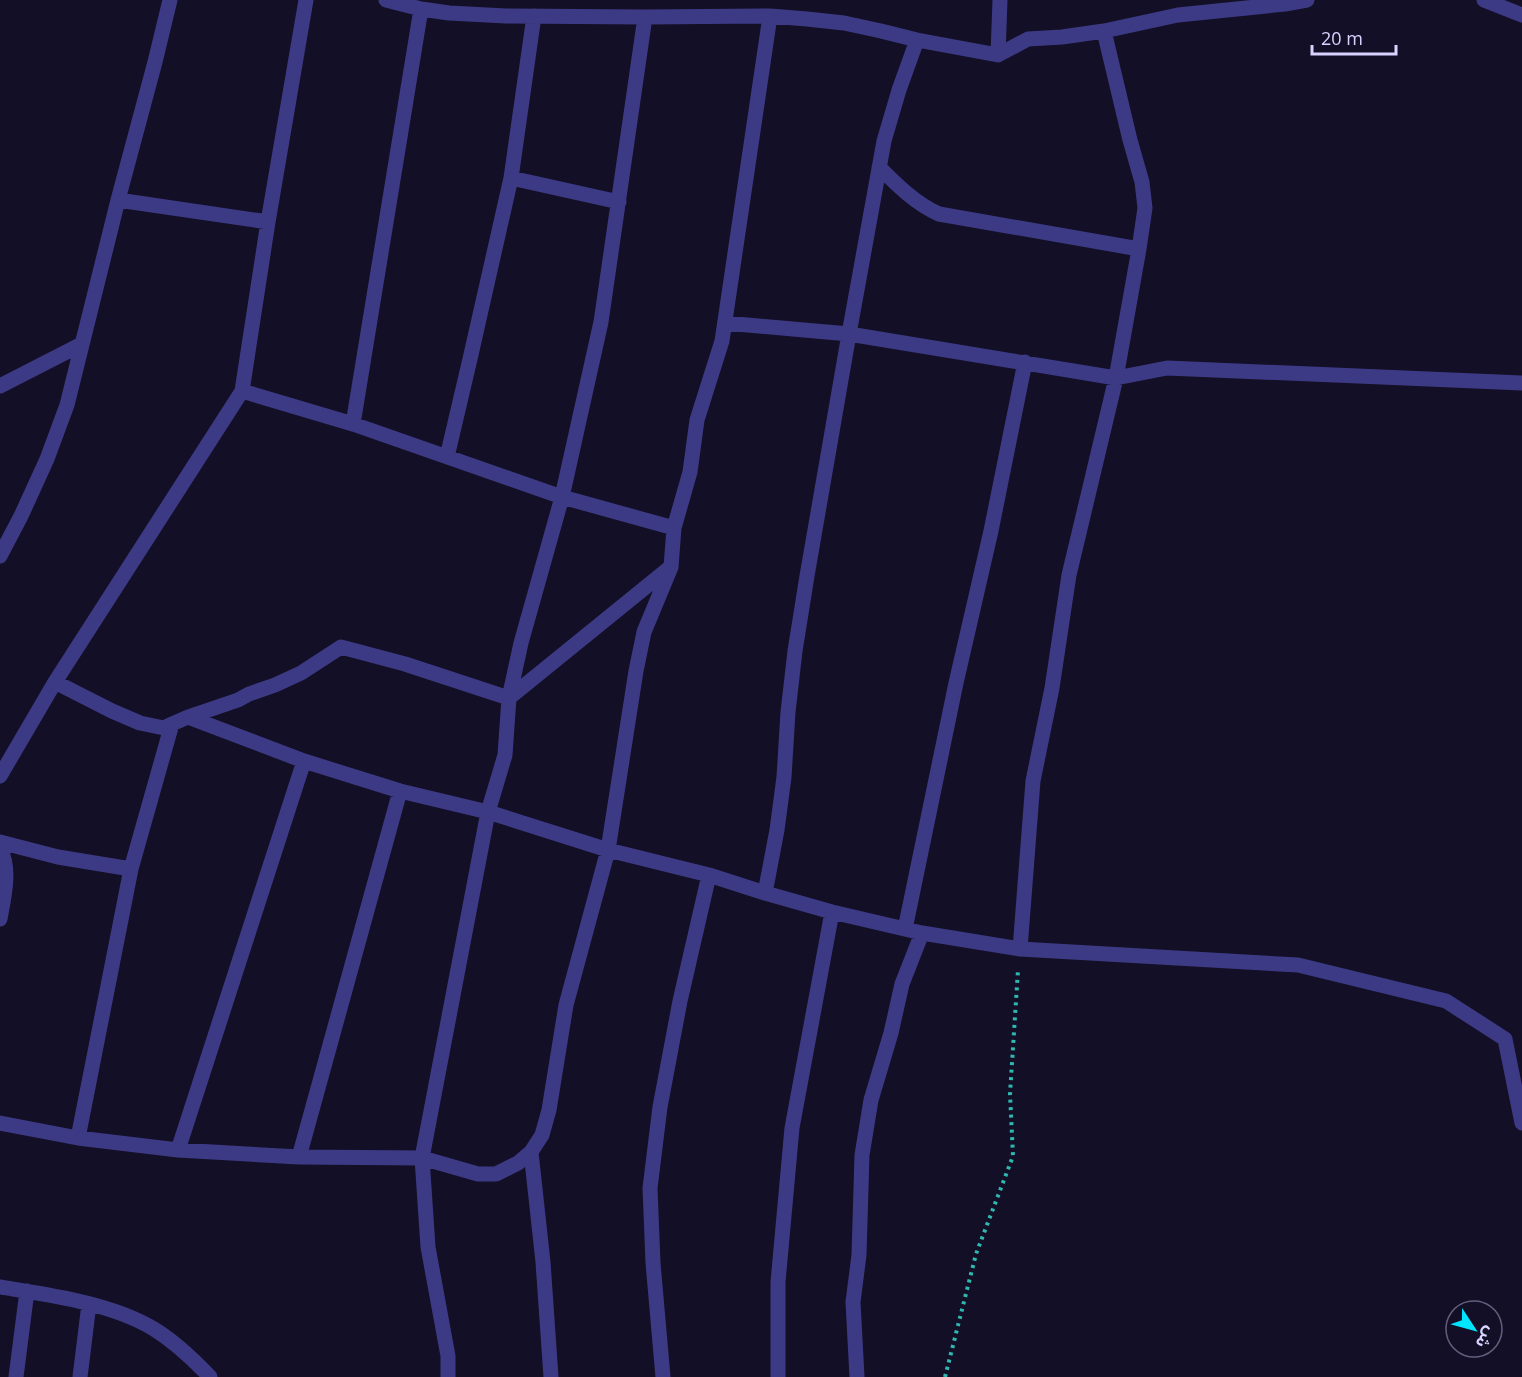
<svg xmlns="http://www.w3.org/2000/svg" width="1522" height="1377" font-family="'Open Sans','Noto Sans Arabic',sans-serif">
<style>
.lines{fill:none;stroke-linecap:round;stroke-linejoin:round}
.path{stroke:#2fb8b0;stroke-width:4;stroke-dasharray:3 4.5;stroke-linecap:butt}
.minor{stroke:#3d3a85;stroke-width:15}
</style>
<rect width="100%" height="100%" fill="#130f26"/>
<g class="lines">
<!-- path -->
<path class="path" d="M945 1377 976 1254 1013 1156 1010 1094 1018 970"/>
<!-- minor -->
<path class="minor" d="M386 0 421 9 449 13 506 16 645 17 770 16 807 19 844 23 881 31 917 40 998 55 1028 39 1062 37 1104 31 1178 15 1285 4 1307 0
M1484 0 1522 15
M534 16 511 178 619 202
M998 55 1000 0
M879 167C897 185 916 204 939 214L1139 249
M118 200 268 222
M725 323 849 334 1116 378 1167 368 1522 383
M0 386 82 344
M242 391 353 424 562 497 674 528
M353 424 421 9
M447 457 470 359 511 178
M0 556 21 516 47 459 67 405 118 200 155 62 170 0
M55 682 112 711 140 723 164 728 172 724
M188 717 238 700 249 694 275 685 301 673 341 647 405 664 509 698 668 569
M0 776 55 682 242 391 268 222 306 0
M0 842 58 857 131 869
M0 848C11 869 4 897 0 919
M765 893 777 830 784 777 788 712 795 651 807 576 849 334 884 141 899 90 917 40
M905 929 956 683 991 531 1025 362
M1020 949 1033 781 1052 688 1069 575 1116 378 1139 249 1145 208 1142 182 1130 140 1104 31
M0 1123 78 1138 178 1150 299 1157 422 1158 478 1174H496L518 1163 531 1152 542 1135 549 1110 566 1005 608 850 636 671 644 632 671 567 674 528 690 472 697 420 722 341 770 16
M78 1138 131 869 172 724 188 717 304 761 400 791 488 812 608 850 709 875 765 893 832 912 922 933 1020 949 1298 965 1446 1001 1505 1039 1522 1123
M178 1150 304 761
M531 1152 543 1262 551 1377
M299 1157 400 791
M0 1287C49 1295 111 1303 154 1329 175 1342 193 1359 210 1377
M16 1377 27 1291
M80 1377 89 1304
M448 1377V1356L428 1247 422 1158 488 812 505 755 509 698 521 643 562 497 601 322 645 17
M663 1377 653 1263 650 1188 660 1107 680 1001 709 875
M778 1377V1282L792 1128 832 912
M857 1377 853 1302 859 1255 862 1155 871 1100 891 1033 902 984 922 933"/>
</g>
<!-- north arrow -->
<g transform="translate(1474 1329) rotate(126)"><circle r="28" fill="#130f26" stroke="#625e7d" stroke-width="1.5"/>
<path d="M0-4.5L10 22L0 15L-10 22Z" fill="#00e5ff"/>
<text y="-9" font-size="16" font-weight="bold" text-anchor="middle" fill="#d9d4ff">ش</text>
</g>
<!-- scale -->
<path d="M1312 45v9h84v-9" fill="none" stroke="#d9d4ff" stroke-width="3"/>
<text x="1321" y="45" font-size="18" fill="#d9d4ff" stroke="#130f26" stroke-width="4.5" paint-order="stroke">20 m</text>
</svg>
